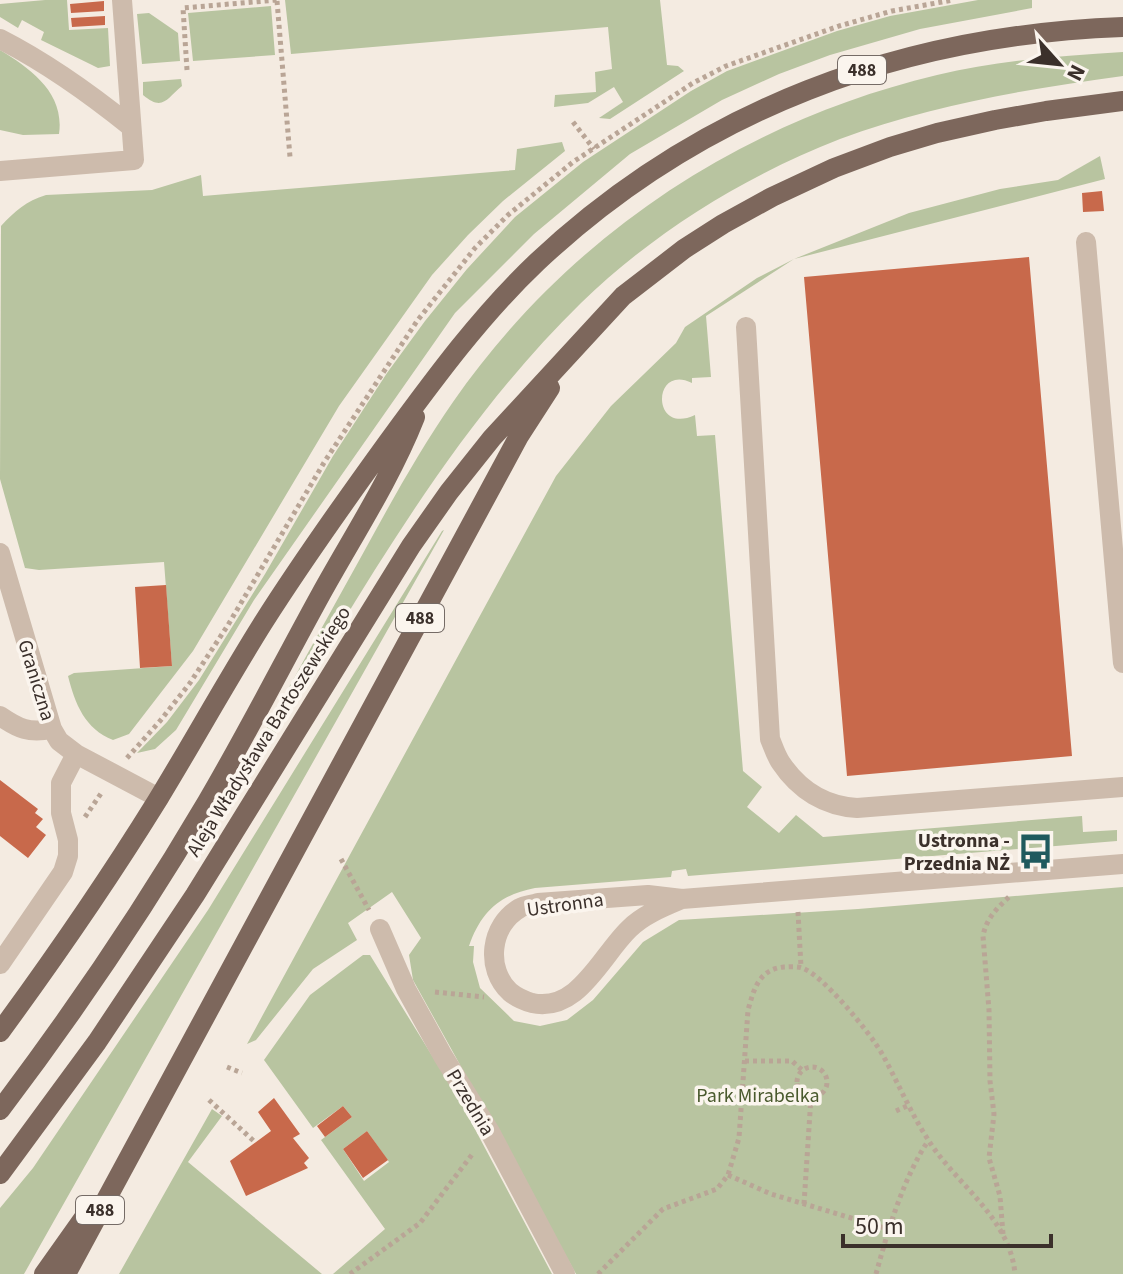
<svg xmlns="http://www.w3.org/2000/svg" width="1123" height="1274" font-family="'Source Sans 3',sans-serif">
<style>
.green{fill:#b8c4a0;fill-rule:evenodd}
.building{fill:#c8694b}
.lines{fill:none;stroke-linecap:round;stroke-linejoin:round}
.path{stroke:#b9a596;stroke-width:5;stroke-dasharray:4 4;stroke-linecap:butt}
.minor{stroke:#cdbbac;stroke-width:20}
.major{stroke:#7d675c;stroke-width:20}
.labels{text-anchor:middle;stroke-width:7;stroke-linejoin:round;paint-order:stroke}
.shield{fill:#fbf5ee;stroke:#756b66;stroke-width:2}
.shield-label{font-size:18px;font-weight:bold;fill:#3b302b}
.street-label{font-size:20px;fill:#3b302b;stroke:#fbf5ee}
.poi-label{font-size:20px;font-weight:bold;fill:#3b302b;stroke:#fbf5ee;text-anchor:end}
.park-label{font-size:20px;fill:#4a5a2e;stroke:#fbf5ee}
</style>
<rect width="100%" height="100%" fill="#f4ebe1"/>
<!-- green -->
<path class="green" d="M45 0H67L69 30 108 28 110 66 98 68 92 65 41 40 44 32 22 20 18 28 0 17V4Z
M285 0H660L667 65 678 66 684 71 610 119 599 118 623 102 614 87 588 103 554 107 555 95 596 92 595 72 612 69 608 27 291 54Z
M978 0H1032V8L920 29 830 55 779 74 722 100 630 154 534 234 455 313 254 600 176 730 155 749 137 753 167 722 199 680 265 574 333 456 387 373 425 321 467 269 515 217 583 162 691 91 727 71 837 31 890 16Z
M271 6 275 55 193 61 188 13Z
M149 13 178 33 180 61 142 64 137 14Z
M0 50C31 69 65 93 59 134L23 135 0 130Z
M1123 52V76C1027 89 931 105 840 139 745 176 654 232 581 303 448 433 357 600 261 757L253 753C289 687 325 622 361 557 390 504 419 451 453 402 569 235 741 122 937 75 998 60 1061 56 1123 52Z
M181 79 182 86C167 98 163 112 143 95V82Z
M562 142 565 151 503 201 468 235 432 275 339 406 193 651 129 734 113 740C85 729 75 704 68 676L74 673 172 666 164 562 39 570 25 568 0 479 1 226C15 211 26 201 46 195L152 190 201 175 203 196 515 170 517 149Z
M1100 156 1105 179 794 259 706 316 711 377 692 378V383C652 363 651 436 695 415L697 436 715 435 743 771 762 787 747 807 779 833 796 815 823 837 1082 816 1083 832 1117 830V841L688 876 686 869 672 871 671 877 535 888C499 895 481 912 469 946H474L473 962 480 988 514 1021 540 1026 567 1020 593 1000 643 942 679 920 858 909 1123 887V1274H576L413 980 409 955 421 938 392 892 348 923 357 940 313 969 256 1040 247 1044 556 476 611 406 676 343 685 327 757 278 794 259 909 213 1000 189 1058 180Z
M444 530 24 1274H0V1208L33 1168 208 910 442 531Z
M363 955H370L460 1101 552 1274H333L385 1229 321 1140 352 1117 343 1106 313 1128 264 1060 310 995ZM367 1131 389 1162 364 1181 343 1149Z
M212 1109 222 1116 188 1162 322 1274H119Z"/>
<!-- building -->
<path class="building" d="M104 1V11L71 13 70 4Z
M105 16V25L72 27 71 18Z
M1102 191 1104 211 1083 212 1082 193Z
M1029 257 1072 756 847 776 804 277Z
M166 585 172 666 140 668 135 587Z
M0 780 38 809 35 813 43 819 36 827 46 835 28 858 0 836Z
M274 1098 300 1134 293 1138 309 1158 304 1163 308 1168 246 1196 230 1161 271 1131 258 1112Z
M343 1106 352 1117 325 1137 317 1126Z
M367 1131 388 1160 363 1178 343 1149Z"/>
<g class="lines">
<!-- path -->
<path class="path" d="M277 1 290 157
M187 70 183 8 277 0
M573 122 594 149
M127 758 160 721 190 683 228 625 325 461 417 321 475 248 508 215 573 162 693 83 726 66 839 26 892 11 953 0
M85 817 102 792
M341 859 369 910
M798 912 801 967
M435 992 484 997
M745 1061H792L802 1070
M227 1067 242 1073
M797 1082a15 15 0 1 1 30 0a15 15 0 1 1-30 0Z
M209 1100 256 1143
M896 1111 909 1105
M728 1175 771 1194 888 1229
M804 1204 811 1097
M1003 1234 1000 1196 989 1158 994 1114 990 1081 989 1010 983 936C986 919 997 908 1010 896
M350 1274 420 1223 474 1152
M598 1274 663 1209 717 1189 728 1175 739 1138 748 1010C754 989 759 969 784 967 789 967 797 966 802 968 822 974 870 1033 881 1052 897 1080 909 1110 927 1138 955 1184 1010 1217 1015 1274
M876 1274C888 1230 903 1179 928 1141"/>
<!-- minor -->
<path class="minor" d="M0 39C47 63 89 93 130 126
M0 171 134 160 122 0
M1086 242 1123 663
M746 327 770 739C773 746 776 756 781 763 799 790 825 806 857 808L1123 787
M0 553 52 729 59 741 76 754 159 798
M0 716C19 729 28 733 52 729
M682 899C663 907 643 915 629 929 601 956 578 1013 532 1003 525 1001 516 997 510 992 485 969 490 925 520 908 525 905 532 905 538 903L648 895 682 899 1123 864
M380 929 406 989 443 1056 490 1132 565 1274
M0 964 63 872 68 856V840L61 813V783L76 754"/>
<!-- major -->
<path class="major" d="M0 1032C55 957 108 880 157 801 193 742 226 682 263 623 301 563 343 504 385 446 432 382 479 317 537 262 700 109 901 35 1123 27
M0 1110C75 1011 144 909 207 802 247 734 283 663 321 594 353 536 390 480 415 417
M0 1174 97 1042 195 895 411 546 449 492 492 438 623 296 684 249 723 224 772 197 834 168 890 147 937 133 995 120 1046 111 1123 101
M44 1274 83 1219
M66 1274 519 436 550 388"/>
</g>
<!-- icons -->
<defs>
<symbol id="bus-bare" viewBox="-9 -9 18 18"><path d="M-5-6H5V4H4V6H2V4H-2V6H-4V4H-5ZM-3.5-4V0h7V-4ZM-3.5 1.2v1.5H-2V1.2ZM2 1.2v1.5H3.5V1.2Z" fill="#1f5a5e" stroke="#fbf5ee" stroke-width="2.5" paint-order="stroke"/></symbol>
</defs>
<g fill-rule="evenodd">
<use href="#bus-bare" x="1010" y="826" width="51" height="51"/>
</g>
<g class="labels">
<!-- shield labels -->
<g class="shield">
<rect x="838" y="56" width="48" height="28" rx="6"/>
<rect x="396" y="604" width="48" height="28" rx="6"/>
<rect x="76" y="1196" width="48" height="28" rx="6"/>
</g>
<g class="shield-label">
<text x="862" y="76">488</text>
<text x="420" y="624">488</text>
<text x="100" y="1216">488</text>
</g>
<!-- street labels -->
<g class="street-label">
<text transform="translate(37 680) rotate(73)" y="7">Graniczna</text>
<text transform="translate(268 731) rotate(-58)" y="7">Aleja Władysława Bartoszewskiego</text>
<text transform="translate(565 904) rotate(-8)" y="7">Ustronna</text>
<text transform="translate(471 1102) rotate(59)" y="7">Przednia</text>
</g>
<!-- poi labels -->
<g class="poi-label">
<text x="1010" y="847">Ustronna -<tspan x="1010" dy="23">Przednia NŻ</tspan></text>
</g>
<!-- park labels -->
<g class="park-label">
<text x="758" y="1102">Park Mirabelka</text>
</g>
</g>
<!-- north arrow -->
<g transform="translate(1059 64) rotate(117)" stroke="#fbf5ee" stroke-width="6" paint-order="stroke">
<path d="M0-6L14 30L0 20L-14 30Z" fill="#3b302b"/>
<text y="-12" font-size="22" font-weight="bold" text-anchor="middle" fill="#3b302b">N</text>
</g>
<!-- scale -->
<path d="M843 1234v12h208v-12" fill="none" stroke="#3b302b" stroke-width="4"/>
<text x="855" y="1234" font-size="24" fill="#3b302b" stroke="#fbf5ee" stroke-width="6" paint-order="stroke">50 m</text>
</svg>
